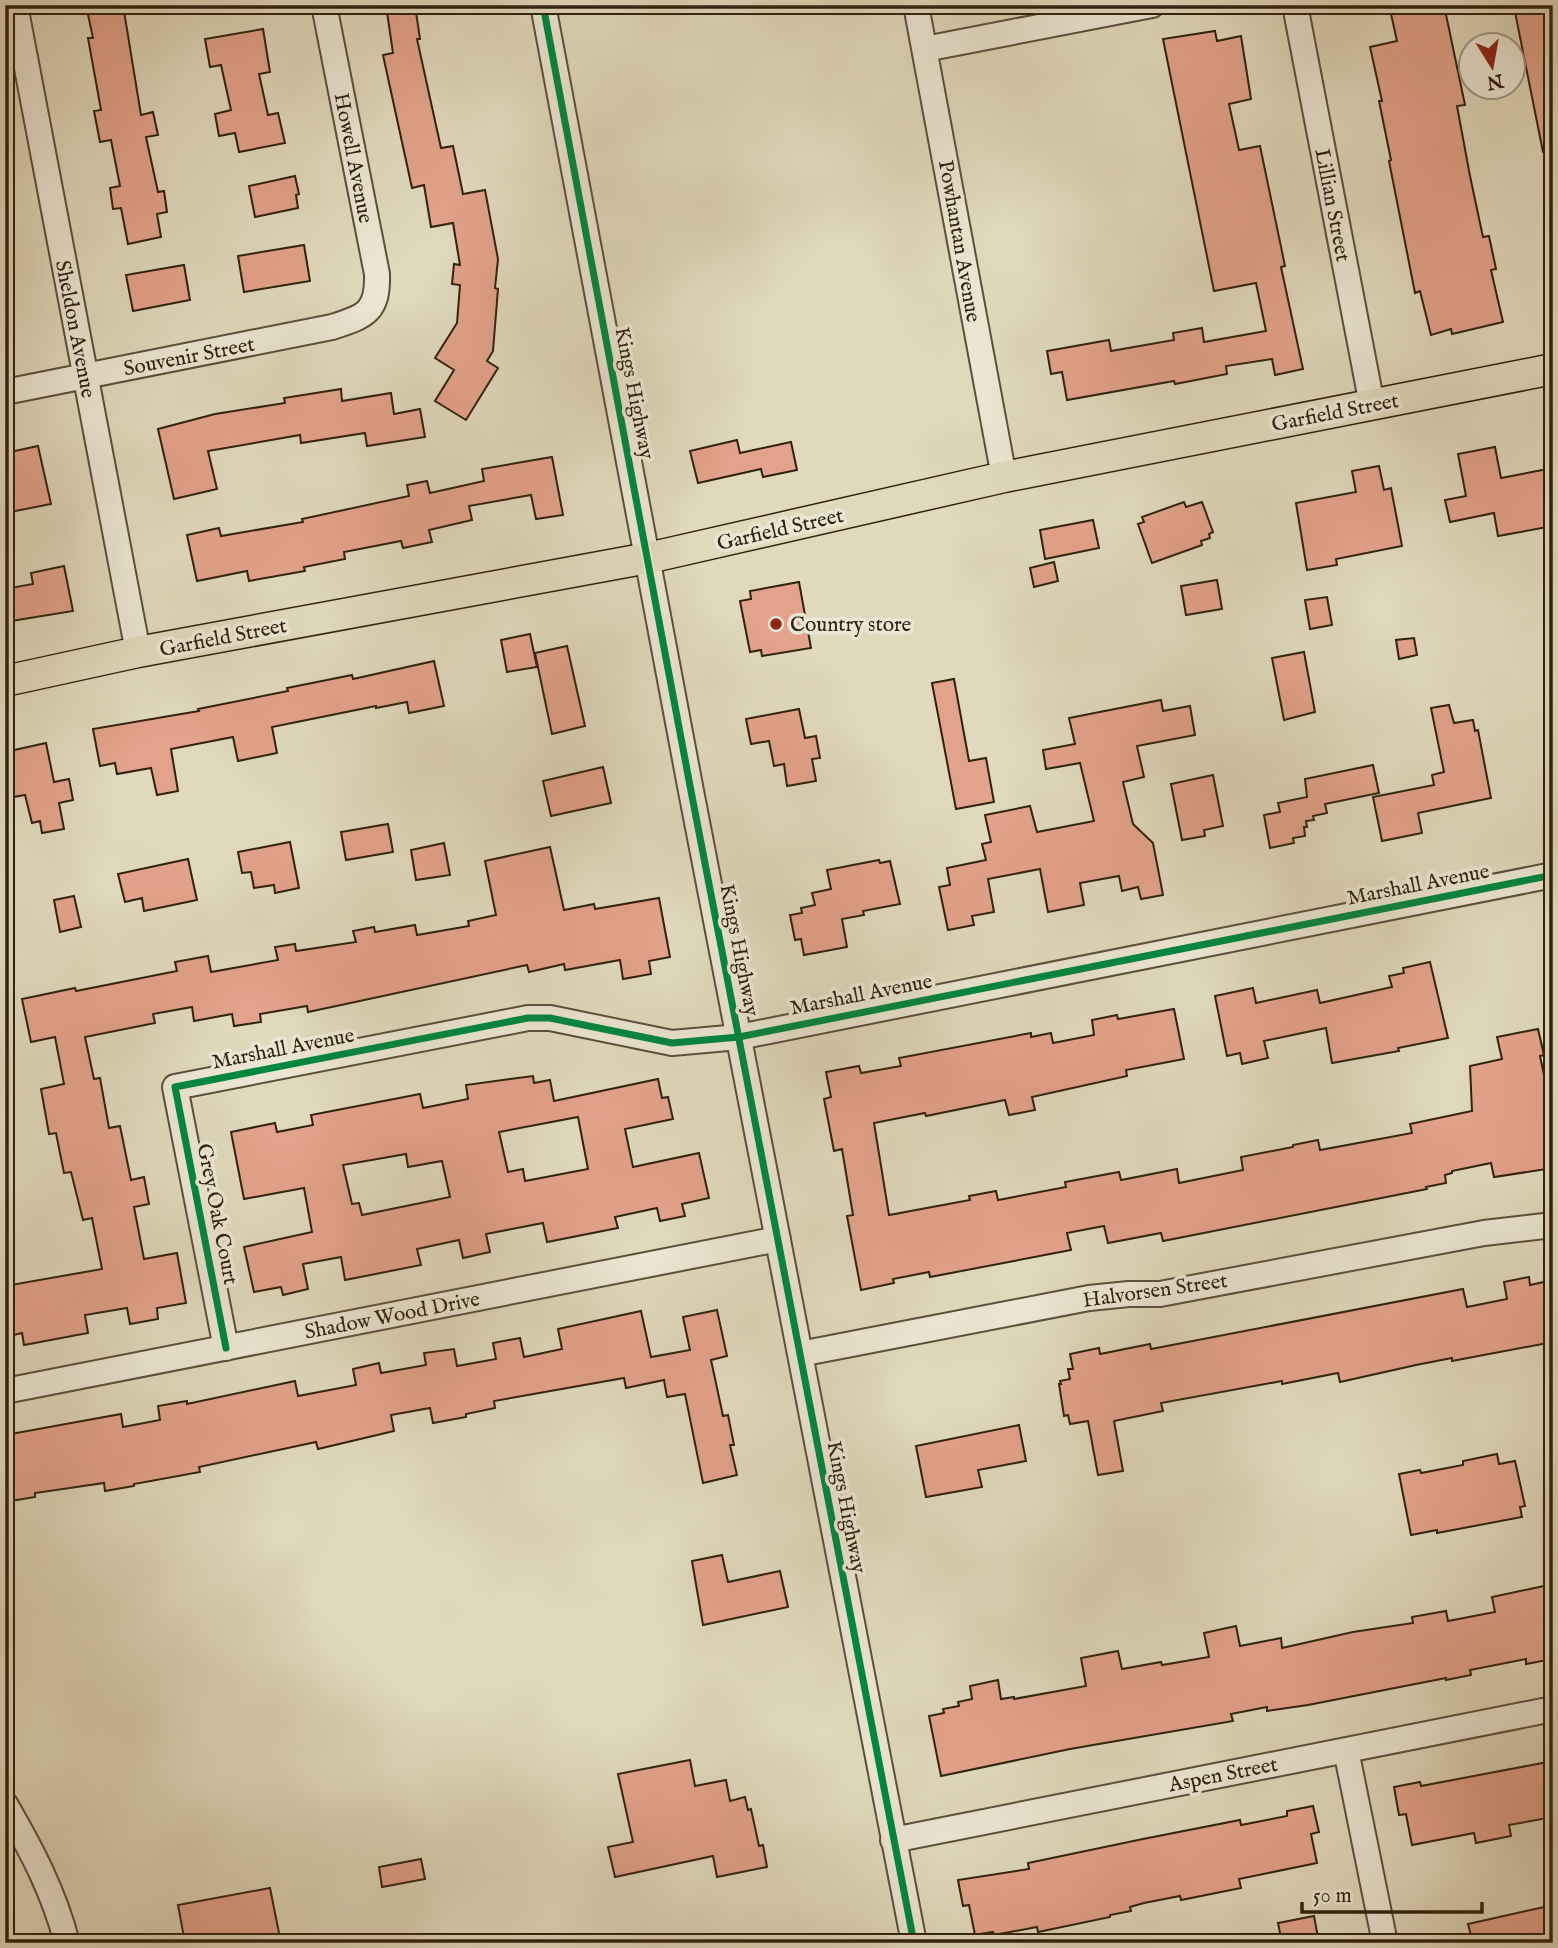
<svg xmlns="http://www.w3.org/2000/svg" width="1558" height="1948" font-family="'IM FELL English',serif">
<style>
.building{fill:#e3a28b;stroke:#30210f;stroke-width:2;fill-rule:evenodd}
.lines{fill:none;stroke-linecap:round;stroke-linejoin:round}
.minor-casing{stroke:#5c4f3a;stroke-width:28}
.major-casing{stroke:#30210f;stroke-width:33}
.minor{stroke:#ebe6d3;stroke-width:24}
.major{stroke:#e0d9bc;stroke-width:30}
.cycleway-casing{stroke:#ebe6d3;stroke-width:11}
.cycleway{stroke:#00873e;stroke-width:7}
.poi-dot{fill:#8f2418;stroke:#ebe6d3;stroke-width:2.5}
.labels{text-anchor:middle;stroke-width:7;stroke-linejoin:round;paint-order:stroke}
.street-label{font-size:21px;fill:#30210f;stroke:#ebe6d3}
.poi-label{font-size:21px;fill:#30210f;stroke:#ebe6d3;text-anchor:start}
</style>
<rect width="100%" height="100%" fill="#e0d9bc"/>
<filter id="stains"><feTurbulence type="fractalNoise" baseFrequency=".00286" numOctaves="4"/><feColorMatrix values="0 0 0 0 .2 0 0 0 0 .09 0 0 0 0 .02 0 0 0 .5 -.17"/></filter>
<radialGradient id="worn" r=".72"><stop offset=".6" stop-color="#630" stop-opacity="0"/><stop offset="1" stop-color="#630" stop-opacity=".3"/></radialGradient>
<!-- building -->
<path class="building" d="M86 5H123L141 115 153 112 158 135 146 137 158 192 164 191 167 212 157 214 161 237 128 244 121 208 113 209 110 188 120 186 111 140 100 142 94 111 101 110 88 38H93Z
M386 5H415L420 39H417L441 148 453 146 463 194 485 190 498 259 495 288 498 289 493 351 487 361 498 368 466 420 435 401 454 370 435 358 457 323 460 285 452 284 454 264 460 265 453 223 431 227 424 185 412 188 383 55 393 53Z
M1389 5H1444L1465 105 1457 106 1470 176 1483 237 1489 236 1496 269 1491 270 1503 322 1452 334 1451 329 1431 335 1420 291 1415 293 1389 161 1391 160 1379 101H1382L1370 47 1397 41Z
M1524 5H1553V151L1543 152 1514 7Z
M263 29 270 72 259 74 268 115 278 113 285 143 239 152 235 133 219 136 215 114 231 110 221 65 210 67 205 39Z
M1215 31 1217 41 1241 36 1251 99 1229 104 1239 150 1260 146 1285 266 1281 267 1303 369 1275 375 1272 359 1226 366 1227 374 1175 384 1174 381 1067 400 1062 372 1051 374 1047 351 1109 340 1111 351 1174 340 1173 333 1202 328 1204 342 1266 331 1256 283 1214 291 1163 39Z
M295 176 299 194 296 195 298 208 255 217 249 186Z
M304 245 310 281 244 292 238 256Z
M184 265 190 300 133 311 126 275Z
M341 389 342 401 391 393 394 414 420 409 425 437 367 446 365 433 301 443 300 435 208 451 217 489 174 499 158 429 215 414 285 403 284 398Z
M737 440 740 453 791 442 797 470 763 477 761 469 698 483 690 451Z
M38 446 51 504 5 513V453Z
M1495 447 1501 478 1553 468V526L1498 536 1494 513 1450 522 1445 500 1466 496 1458 454Z
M552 457 563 515 536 519 531 495 469 506 472 520 429 530 432 542 403 548 401 541 344 552 345 559 304 567 305 571 249 581 247 571 197 581 187 535 219 528 221 536 303 522 302 519 409 496 407 485 427 481 430 493 484 481 482 469Z
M1379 466 1384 490 1391 488 1402 546 1336 559 1337 565 1307 570 1296 503 1356 492 1352 471Z
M1184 502 1186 507 1202 502 1213 532 1209 534 1210 538 1201 541 1202 545 1152 563 1138 524 1144 522 1142 517Z
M1093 520 1099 548 1045 559 1040 530Z
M1054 562 1058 581 1034 587 1030 568Z
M64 566 73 611 5 622V589L33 584 31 573Z
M1217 580 1222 609 1186 615 1181 586Z
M799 582 811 648 762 656 761 650 750 652 740 601 751 599 750 591Z
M1327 597 1332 625 1310 629 1305 600Z
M530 634 537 667 507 672 501 640Z
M1414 638 1417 655 1399 659 1396 640Z
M567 646 585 726 552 734 535 653Z
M1304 652 1315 712 1284 720 1272 658Z
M434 661 444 706 409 713 407 702 376 708V706L272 727 277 753 238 761 233 737 171 749 178 791 157 795 151 768 117 774 115 763 100 766 93 729 199 711 198 709 288 691 287 688 352 675 353 679Z
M954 679 969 761 986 758 994 802 956 809 932 683Z
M1161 700 1163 711 1190 706 1195 735 1137 746 1144 777 1123 782 1133 824 1153 843 1163 895 1141 899 1138 887 1122 891 1119 876 1080 883 1084 905 1048 912 1040 869 988 879 994 912 972 916 974 925 948 930 939 887 950 885 947 868 986 860 982 844 991 842 985 815 1030 806 1037 832 1094 821 1080 763 1046 769 1043 750 1075 744 1069 718Z
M1449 705 1454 723 1473 720 1475 731 1478 730 1491 798 1418 813 1422 833 1382 841 1373 797 1434 785 1432 775 1444 772 1431 708Z
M799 709 805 738 816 736 820 758 812 759 816 781 787 786 784 764 774 766 769 741 751 744 746 719Z
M46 743 54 782 69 779 73 800 59 803 64 829 42 833 40 821 32 823 25 795 8 798 5 784V752Z
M1373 765 1379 793 1325 804 1327 813 1313 816 1314 820 1306 821 1307 827H1304L1305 836 1293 838 1294 843 1270 848 1264 815 1280 812 1278 803 1307 797 1305 779Z
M603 767 611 803 551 816 543 781Z
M1213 775 1223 826 1204 830 1205 836 1182 840 1171 784Z
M388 824 393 852 346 860 341 832Z
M290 842 299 888 275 893 274 885 254 888 251 872 242 873 238 852Z
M444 843 450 875 416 880 411 850Z
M550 847 564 910 594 904 595 909 659 898 670 957 649 961 651 974 623 979 620 960 565 970 564 964 529 972 527 965 327 1008 308 1012 307 1006 260 1014 261 1022 234 1026 232 1014 194 1021 192 1007 153 1014 155 1023 85 1037 94 1079 100 1078 109 1128 120 1126 131 1180 144 1177 149 1204 134 1207 144 1259 177 1253 186 1303 157 1308 158 1319 130 1324 127 1308 85 1315 88 1333 24 1345 22 1333 5 1337V1286L102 1269 92 1218 83 1220 71 1172 64 1173 56 1133 49 1134 41 1089 64 1084 55 1037 31 1042 22 999 75 988 76 991 177 971 175 962 208 956 211 972 278 960 275 947 295 944 296 951 356 942 353 931 374 927 375 932 415 925 417 935 469 926 468 921 496 915 485 861Z
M188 859 197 900 144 911 142 898 125 902 118 874Z
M879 860 880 863 890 861 900 904 863 911 864 915 842 919 847 947 804 955 801 939 795 940 790 915 802 913 801 908 815 905 812 893 831 889 827 870Z
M74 896 81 927 60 932 54 900Z
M1430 962 1448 1038 1398 1048 1399 1051 1332 1063 1326 1028 1264 1041 1268 1058 1242 1064 1240 1053 1227 1056 1215 996 1253 988 1256 1003 1317 990 1320 1003 1392 987 1389 976 1404 973 1403 968Z
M1174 1009 1184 1059 1126 1070 1127 1076 1032 1097 1035 1110 1009 1115 1005 1100 926 1116 925 1113 874 1123 889 1215 970 1200 969 1196 996 1191 998 1200 1066 1187 1065 1182 1119 1172 1121 1180 1177 1169 1179 1183 1243 1170 1241 1157 1293 1147V1145L1318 1140 1320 1150 1412 1133 1410 1124 1472 1111 1470 1066 1502 1059 1497 1037 1538 1029 1544 1055 1540 1056 1548 1094 1553 1093V1168L1494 1177 1491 1163 1452 1171V1173L1445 1175 1446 1183 1426 1187 1427 1189 1163 1241 1161 1233 1108 1243 1104 1226 1067 1233 1071 1250 930 1277 929 1272 893 1279 894 1283 861 1290 847 1216 853 1215 842 1149 834 1151 824 1099 831 1097 826 1072 859 1066 861 1073 901 1066 899 1058 1031 1033V1037L1051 1033 1053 1043 1094 1035 1092 1020 1117 1015 1118 1019Z
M533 1076 534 1083 550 1080 554 1101 658 1079 662 1098 668 1097 673 1119 625 1129 633 1167 699 1153 709 1198 682 1204 685 1216 660 1221 657 1208 615 1217 618 1228 547 1242 543 1223 486 1234 490 1252 463 1258 459 1240 417 1249 421 1265 345 1280 341 1257 303 1264 308 1289 283 1295 281 1287 254 1292 244 1247 312 1232 304 1188 244 1199 231 1132 275 1123 277 1132 313 1125 311 1115 420 1094 423 1108 468 1099 466 1085ZM578 1117 588 1169 525 1181 523 1169 508 1172 499 1132ZM406 1154 408 1167 442 1161 450 1197 362 1215 359 1203 352 1204 343 1165Z
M1529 1277 1530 1285 1553 1280V1342L1452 1361V1358L1416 1365 1340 1382 1338 1373 1282 1384V1381L1161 1403 1163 1411 1114 1421 1123 1471 1098 1475 1088 1421 1070 1424 1068 1415 1064 1416 1059 1384H1061L1060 1381 1070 1379 1068 1369H1073L1070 1354 1099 1348 1100 1354 1150 1344 1151 1349 1463 1289 1467 1307 1507 1299 1504 1282Z
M717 1310 727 1356 711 1360 723 1416 728 1415 734 1445H730L737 1475 703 1483 685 1394 667 1397 664 1380 626 1388 624 1378 494 1401 495 1408 466 1414V1417L433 1423 430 1408 391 1415 394 1431 318 1449 316 1442 199 1467 200 1472 134 1484V1486L105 1491 104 1483 35 1493V1497L5 1502V1435L121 1414 123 1427 160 1420 158 1406 187 1401V1404L295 1381 298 1396 356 1385 353 1369 379 1363 381 1373 426 1365 424 1353 454 1349 457 1366 496 1359 493 1343 520 1338 524 1357 562 1349 558 1329 641 1311 651 1357 690 1350 683 1317Z
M1019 1425 1026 1461 978 1470 982 1487 926 1497 916 1446Z
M1497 1454 1499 1464 1515 1461 1525 1506 1520 1507 1522 1517 1437 1533V1530L1411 1535 1399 1474 1420 1470 1421 1473 1463 1465V1461Z
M722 1555 728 1582 780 1571 788 1607 703 1625 692 1561Z
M1544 1586 1546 1600 1553 1599V1659L1526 1664V1659L1470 1670 1471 1675 1446 1680V1678L1308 1705 1267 1711V1707L1231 1714 1233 1721 1070 1749 941 1776 929 1716 944 1713 943 1709 959 1706 958 1702 972 1699 970 1686 998 1680 1001 1699 1014 1697V1699L1086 1686 1081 1658 1118 1651 1122 1669 1161 1662 1162 1665 1209 1657 1204 1633 1236 1626 1240 1646 1281 1638 1282 1648 1353 1632 1413 1623 1412 1617 1446 1611 1448 1621 1495 1612 1492 1597Z
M690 1760 695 1786 726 1780 730 1801 745 1797 748 1810 751 1809 759 1846 763 1845 767 1867 717 1877 713 1856 615 1877 608 1847 633 1842 618 1774Z
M1553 1761V1817L1509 1825 1511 1836 1476 1843 1474 1833 1412 1845 1406 1814 1399 1815 1394 1787 1420 1782 1421 1786Z
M1313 1806 1319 1832 1311 1834 1317 1863 1239 1879 1241 1888 1181 1900 1180 1896 1144 1903 1130 1907 1131 1911 1110 1915V1917L1038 1932 1037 1927 994 1935 993 1932 975 1935 969 1905 963 1906 958 1880 1029 1869 1028 1863 1143 1839 1240 1820 1241 1825 1287 1816V1811Z
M421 1859 425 1879 382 1887 379 1867Z
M270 1888 281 1943H185L178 1905Z
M1553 1905V1943H1473L1468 1924Z
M1314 1916 1319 1943H1282L1278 1923Z"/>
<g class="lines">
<defs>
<path id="minor" d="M15 5 138 652
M543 5 691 791 914 1943
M916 5 1004 477
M1295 5 1372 405
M925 49 1152 5
M5 392 332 327C366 316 378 312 377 274L324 5
M226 1348 175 1087 528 1018H550L672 1043 739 1037 1553 875
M800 1354 1089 1298 1129 1294H1160L1484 1233 1553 1225
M5 1391 778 1239
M1346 1750 1385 1943
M5 1804C31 1849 54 1892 67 1943
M893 1840 1553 1709"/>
<path id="major" d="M5 681 138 652 648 558 1004 477 1553 369"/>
</defs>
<!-- minor casing -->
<use href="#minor" class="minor-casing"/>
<!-- major casing -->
<use href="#major" class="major-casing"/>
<!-- minor -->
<use href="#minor" class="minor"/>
<!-- major -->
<use href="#major" class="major"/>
<defs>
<path id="cycleway" d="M543 5 691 791 914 1943
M226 1348 175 1087 528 1018H550L672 1043 739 1037 1553 875"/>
</defs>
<!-- cycleway casing -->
<use href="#cycleway" class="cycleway-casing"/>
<!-- cycleway -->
<use href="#cycleway" class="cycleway"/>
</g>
<!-- markers -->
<circle class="poi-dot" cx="776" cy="624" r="7"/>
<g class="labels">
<!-- street labels -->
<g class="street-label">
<text transform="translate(354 158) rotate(79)" y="7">Howell Avenue</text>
<text transform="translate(1333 205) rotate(79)" y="7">Lillian Street</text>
<text transform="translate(960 241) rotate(80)" y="7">Powhantan Avenue</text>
<text transform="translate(76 329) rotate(79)" y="7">Sheldon Avenue</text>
<text transform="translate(189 356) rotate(-11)" y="7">Souvenir Street</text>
<text transform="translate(635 393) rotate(79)" y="7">Kings Highway</text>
<text transform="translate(1335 412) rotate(-11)" y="7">Garfield Street</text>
<text transform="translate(780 529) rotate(-13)" y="7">Garfield Street</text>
<text transform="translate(223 637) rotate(-11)" y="7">Garfield Street</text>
<text transform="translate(1418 884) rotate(-11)" y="7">Marshall Avenue</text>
<text transform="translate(740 950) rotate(79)" y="7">Kings Highway</text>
<text transform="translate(861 994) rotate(-11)" y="7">Marshall Avenue</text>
<text transform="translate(283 1048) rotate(-11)" y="7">Marshall Avenue</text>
<text transform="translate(218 1214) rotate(79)" y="7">Grey Oak Court</text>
<text transform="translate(1155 1290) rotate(-8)" y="7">Halvorsen Street</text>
<text transform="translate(392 1315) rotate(-11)" y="7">Shadow Wood Drive</text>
<text transform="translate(847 1507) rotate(79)" y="7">Kings Highway</text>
<text transform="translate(1223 1774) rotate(-11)" y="7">Aspen Street</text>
</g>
<!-- poi labels -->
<g class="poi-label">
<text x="790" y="631">Country store</text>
</g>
</g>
<!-- margin -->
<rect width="1558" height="1948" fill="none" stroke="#e0d9bc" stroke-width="28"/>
<rect x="7" y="7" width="1544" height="1934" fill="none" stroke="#30210f" stroke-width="3.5"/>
<rect x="14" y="14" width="1530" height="1920" fill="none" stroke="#30210f" stroke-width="2"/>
<!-- north arrow -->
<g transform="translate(1492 66) rotate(169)"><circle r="33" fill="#ebe6d3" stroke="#a09785" stroke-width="2"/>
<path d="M0-5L12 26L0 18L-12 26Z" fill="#8f2418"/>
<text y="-10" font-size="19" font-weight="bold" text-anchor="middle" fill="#30210f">N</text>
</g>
<!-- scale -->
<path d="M1302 1902v10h180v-10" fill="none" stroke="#30210f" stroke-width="3.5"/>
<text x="1313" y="1902" font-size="21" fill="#30210f" stroke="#ebe6d3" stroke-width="5" paint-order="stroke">50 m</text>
<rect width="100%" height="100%" filter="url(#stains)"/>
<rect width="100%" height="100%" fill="url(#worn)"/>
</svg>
